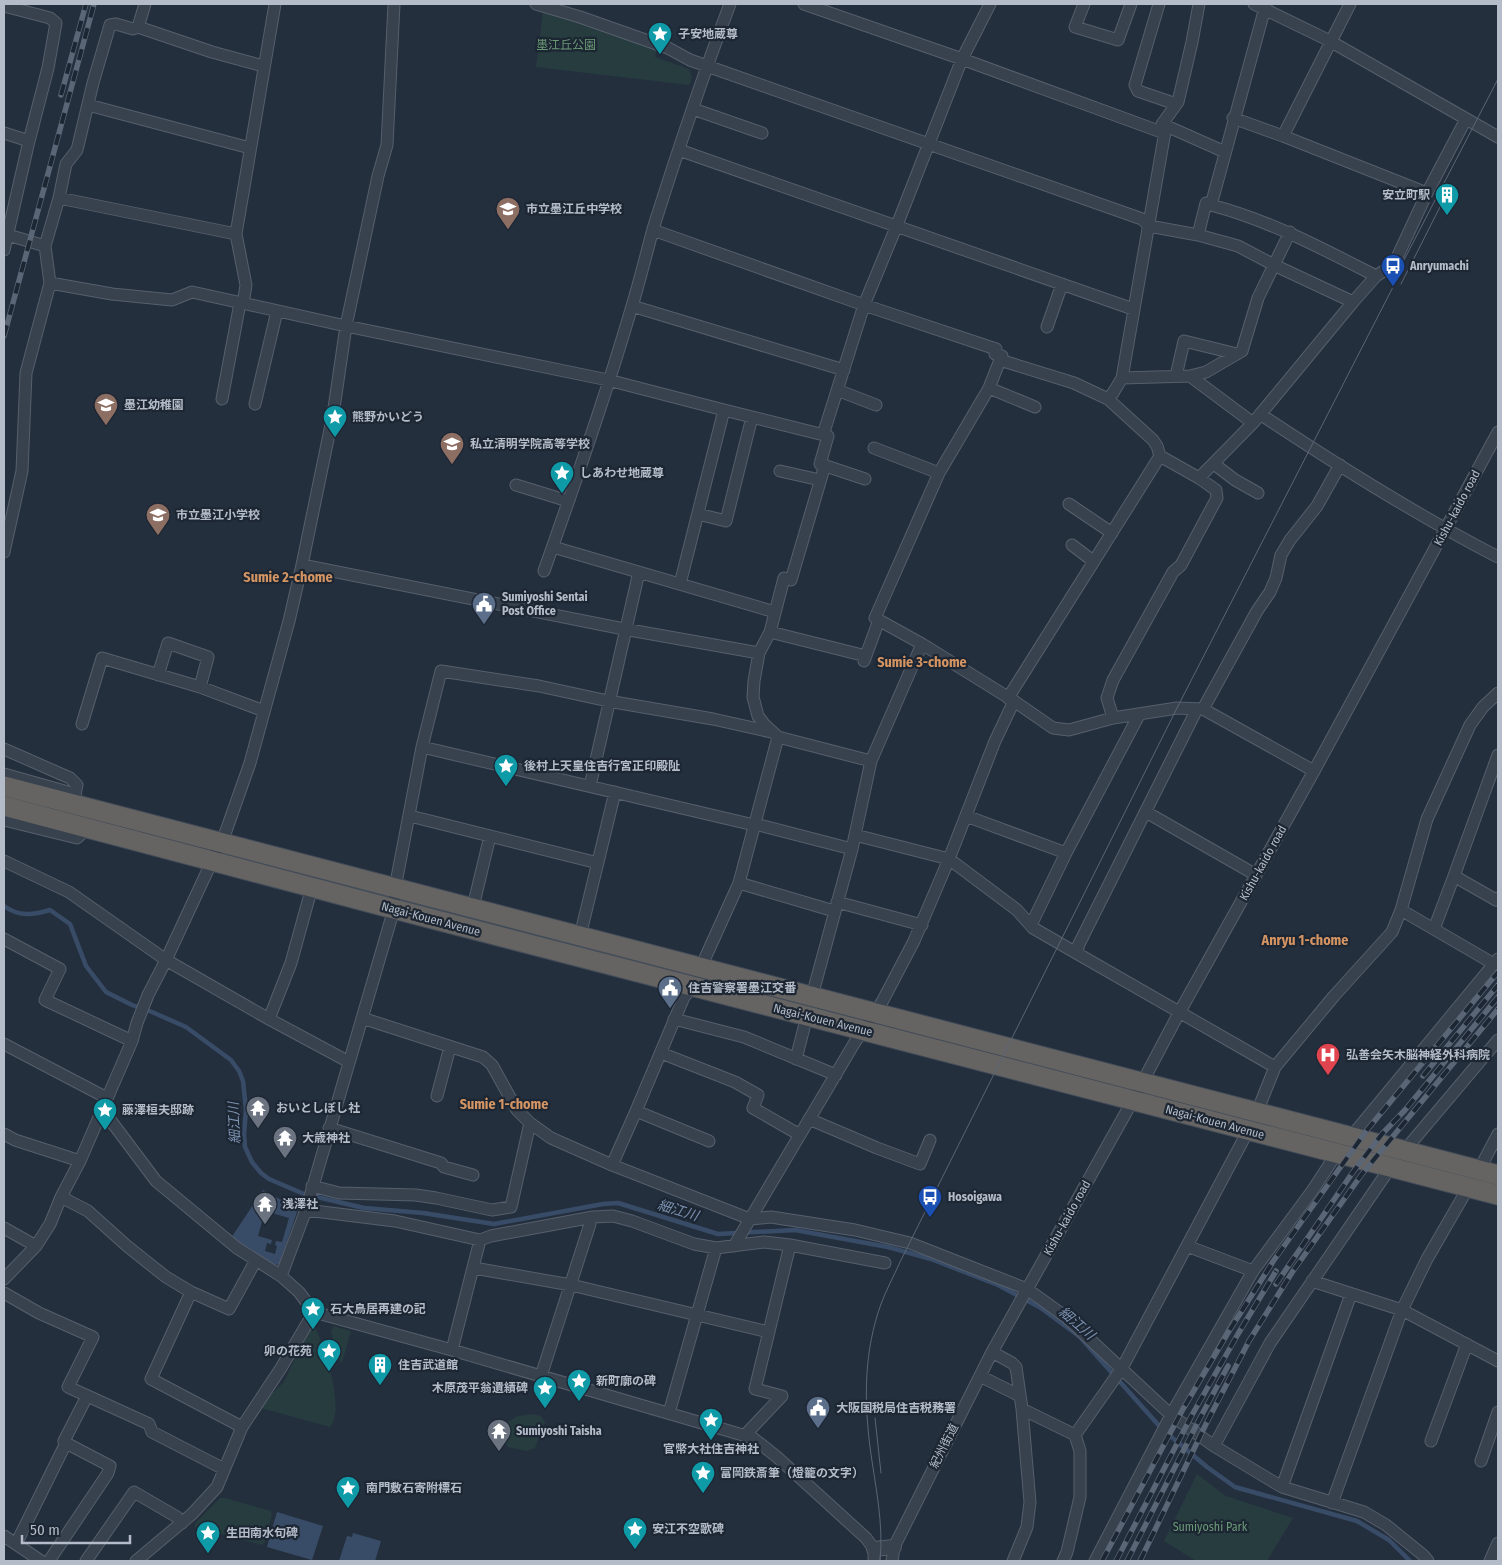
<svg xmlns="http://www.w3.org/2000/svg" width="1502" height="1565" font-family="'Fira Sans Condensed','Noto Sans JP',sans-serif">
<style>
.green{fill:#263c3f}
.water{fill:#394c67;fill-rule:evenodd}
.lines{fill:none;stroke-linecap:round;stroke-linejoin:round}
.stream{stroke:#394c67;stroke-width:4.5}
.minor-casing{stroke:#565f6c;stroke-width:13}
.tertiary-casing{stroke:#565f6c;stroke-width:16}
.trunk-casing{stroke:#434c59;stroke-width:21}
.minor{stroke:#38414e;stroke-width:11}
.tertiary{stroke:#38414e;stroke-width:14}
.trunk{stroke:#656462;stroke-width:19}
.tram{stroke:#5a6575;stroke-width:1}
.rail-casing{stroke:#5a6575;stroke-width:5.5}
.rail{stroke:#1d2633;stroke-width:4;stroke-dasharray:11;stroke-linecap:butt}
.labels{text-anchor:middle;stroke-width:4.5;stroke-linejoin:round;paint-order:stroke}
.poi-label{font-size:12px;font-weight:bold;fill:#b4bcc9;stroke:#1d2633;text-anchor:start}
.park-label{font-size:12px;fill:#6b9a76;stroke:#1d2633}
.street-label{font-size:12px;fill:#b4bcc9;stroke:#1d2633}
.neighbourhood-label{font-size:14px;font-weight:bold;fill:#d59563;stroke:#1d2633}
.water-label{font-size:14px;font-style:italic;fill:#7c92b1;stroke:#1d2633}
</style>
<rect width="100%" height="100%" fill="#242f3e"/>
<!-- green -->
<path class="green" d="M543 12 577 22 657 48 655 57 689 69 692 77 689 85 536 67Z
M311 1325H314C324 1344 346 1410 330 1427L261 1408 269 1396 284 1382Z
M333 1326 351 1331 342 1363 340 1362 331 1332Z
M534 1414 541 1416 545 1422 535 1448 526 1451 508 1447 503 1440 508 1422 518 1416Z
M1197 1474 1226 1496 1293 1518 1267 1561H1196L1164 1541Z
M220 1498H225L271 1511 272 1515 265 1542 262 1545 195 1527V1523Z"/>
<!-- water -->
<path class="water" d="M263 1190 298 1209 279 1265 270 1264 231 1238ZM265 1211 289 1218 282 1242 276 1241 275 1245 277 1246 275 1254 265 1251 267 1243 271 1244 272 1240 258 1236Z
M277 1512 323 1526 312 1560 267 1547Z
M353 1533 381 1541 375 1561H339L347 1536 352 1537Z"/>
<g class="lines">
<!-- stream -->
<path class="stream" d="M4 906C19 917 33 915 50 910L70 924 86 966 106 992 132 1005 152 1012 186 1027 231 1060 239 1071 243 1081 246 1110 244 1134 245 1147 252 1162 261 1173 269 1179 304 1194 364 1208 423 1213 494 1224 603 1204 618 1203 718 1234 795 1230 888 1247 931 1259 998 1285 1041 1308 1080 1337 1162 1429 1207 1467 1235 1487 1357 1521 1389 1540 1410 1561"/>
<defs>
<path id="minor" d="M536 4 580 17 668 48 690 60 707 66 1142 219 1149 226 1198 235 1238 246 1274 265 1353 302
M804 4 962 59 1164 133
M1084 4 1075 27 1118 40 1131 4
M1159 4 1135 85 1138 91 1176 104
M1199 4 1192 42 1178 102 1162 124 1225 152
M1254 4 1330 41 1498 137
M4 6 50 18 56 23 48 68 29 141 4 133
M138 27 212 52 263 66
M88 105 250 148
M693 109 762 133
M1233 118 1283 136 1427 193
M1283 136 1350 4
M679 150 1133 309
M59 198 236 234
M1211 205C1271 221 1321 248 1376 276
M653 230 864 305 996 349 995 354 1002 356 1000 360 1074 383 1108 399 1153 440 1157 446 1160 456 1199 478 1253 423 1353 302 1376 276 1394 264 1427 193 1466 119
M8 235 45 246
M1198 235 1206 203 1211 205 1266 4
M4 250 29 141
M50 283 112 294 172 300 192 292 346 326 608 380 724 410
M243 304 246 285 236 234 275 4
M632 306 844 370
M1047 327 1062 284
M1000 360 989 388 939 473 875 618 922 644 1014 701 1053 728 1069 730 1113 718 1177 708 1203 709 1314 771
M1176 376 1184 341 1237 354
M1190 376 1253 423
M1122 378 1190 376 1206 372 1242 351 1258 298 1290 232
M989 388 1035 407
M837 390 876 405
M222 399 240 303
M1108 399 1113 393 1122 378 1166 126
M255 404 277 311
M1260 414C1337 465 1416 515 1498 557
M823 435 864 305 897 225 962 59 990 4
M874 448 939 473
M1214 464 1235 480 1258 493
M825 465 791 580 784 578 770 632 759 653 754 681 753 697 758 716 764 724 778 737 871 761
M780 471 820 480
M516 485 568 501
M1069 504 1112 533
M698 514 726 521 752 417
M1072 545 1093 561
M553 547 775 612
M4 552 22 471 26 373 50 283 45 246 59 198 66 164 77 150 93 83 110 25 116 24 133 29 138 27 145 4
M302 565 624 629 759 653
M544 571C575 483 606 395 632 306 640 280 646 255 653 229 677 153 702 78 730 4
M680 584 724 410 828 436 820 464 865 479
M770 632 866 656
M864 661 879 620
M158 675 168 643 208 657 200 687
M1008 698 1160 456
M1197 709 1078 946V954L1275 1067
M1203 709 1257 611 1270 592 1276 578 1281 555 1290 540 1317 506 1340 465
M1113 718 1107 698 1113 680 1173 572 1181 565 1217 498 1216 490 1199 478
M82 724 102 658 200 687 264 711
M422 747 754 825
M4 749 70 778 77 785 75 794 79 806
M1498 755 1454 876 1496 900 1498 898
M4 774 75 794
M590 786 639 572
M1146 812 1256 875
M410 816 598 863
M966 816 1066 853
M4 820 77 838 88 828
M755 824 852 849
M855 835 949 859 1017 910 1033 928 1078 954
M4 861 69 892 166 960 269 1019 349 1062
M739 883 834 911
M837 902 922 925
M473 907 490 836
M1401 910 1494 964
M1031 925 1066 853 1139 715
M1434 929 1454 876
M580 936 615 792
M4 939 60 969 45 1000 132 1041
M701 967 739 883 778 737
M812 996 852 849 871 761 922 644
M362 1018 483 1057 492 1065 517 1110 530 1123 551 1138 612 1165 750 1219 771 1217 855 1230 910 1243 1027 1289 1066 1317 1171 1415 1214 1446 1282 1487 1364 1512 1386 1525 1423 1555 1428 1561
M269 1019 291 963 312 887
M674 1019 744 1037 836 1075
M4 1044 107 1098
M661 1053 735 1082 758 1095 753 1108 800 1135
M796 1059 807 1016
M437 1096 450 1047
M102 1109 156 1181 237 1248 281 1276 299 1292 314 1312 452 1350 753 1438 777 1457 866 1538 874 1549V1561
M636 1111 709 1141
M1257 1112 1275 1067 1334 996 1392 932 1401 910 1427 819 1470 725 1483 707 1498 693
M809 1119 877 1148 920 1164 930 1140
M329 1128 441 1163 444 1167 473 1175
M4 1134 15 1140 80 1161
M1351 1137 1498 959
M1405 1150 1498 1040
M612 1165 636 1111 684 997 693 987
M1479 1170 1498 1134
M312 1186 339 1193 416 1195 436 1198 492 1210 511 1207 530 1123
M61 1197 88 1211 127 1246 166 1277 191 1292 151 1379 242 1427
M306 1210 395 1221 480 1240 491 1236 593 1217 613 1216 632 1221 694 1244 716 1248 764 1242 790 1245 885 1263
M4 1228 36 1246
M734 1246 855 1042 882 1002 914 941 949 859 995 741 1014 701
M1187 1246 1253 1271
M474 1268 571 1285 769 1332
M281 1276 306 1210 394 909 395 888 422 747 441 671 539 686 608 701 713 719 771 732
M4 1279 36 1246 50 1224 61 1197 80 1161 132 1041 137 1023 148 995 166 960 226 831 250 763 289 621 302 565 333 415 346 326 378 176 387 145 394 4
M1312 1281 1402 1310 1498 1361
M191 1292 229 1309 256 1260
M4 1293 39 1313 93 1337 68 1387 149 1424 152 1432 224 1469
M452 1350 480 1240
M992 1352 1012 1363 1016 1367 1022 1409 1030 1502 1027 1527 1013 1561
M541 1376 590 1224
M980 1376 1020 1396
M1022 1409 1075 1435 1080 1451V1497L1067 1552 1063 1561
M669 1413 716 1248
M745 1435 782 1396 755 1389 790 1245
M1075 1435 1122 1368 1248 1131
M1431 1441 1467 1344
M1214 1446 1270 1343 1390 1168
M1481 1461 1498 1412
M1282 1487 1351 1294
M1332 1503 1402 1310 1427 1259 1468 1188
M4 1536 41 1561
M16 1544 66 1443
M49 1561 108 1473 110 1466 66 1443 64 1441 84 1402 86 1395
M86 1561 134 1492 177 1517 182 1523
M136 1561 192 1514 217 1487 242 1427 281 1368 314 1312
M892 1561 894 1547 992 1352 1133 1100 1179 1013 1314 771 1498 432
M1095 1561 1171 1415 1253 1271 1312 1191 1337 1153
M1490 1561 1498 1543"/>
<path id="tertiary" d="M874 1549 894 1547"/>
<path id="trunk" d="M4 786 1498 1175
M4 806 394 909 1498 1195"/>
</defs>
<!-- minor casing -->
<use href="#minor" class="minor-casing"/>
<!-- tertiary casing -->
<use href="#tertiary" class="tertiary-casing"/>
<!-- trunk casing -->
<use href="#trunk" class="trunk-casing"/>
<!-- minor -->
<use href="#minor" class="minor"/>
<!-- tertiary -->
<use href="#tertiary" class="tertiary"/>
<!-- trunk -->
<use href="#trunk" class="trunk"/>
<!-- tram -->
<path class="tram" d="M1401 284 1444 199
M875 1418 881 1473
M880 1561C884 1523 875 1485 870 1447 864 1399 864 1351 881 1304 886 1290 894 1276 900 1262L1177 708 1393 287 1404 260 1498 79"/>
<defs>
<path id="rail" d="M61 95 86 4
M4 336 94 4
M1423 1076 1498 985
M1276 1284 1353 1172 1382 1134 1405 1110 1498 997
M1102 1561 1183 1409 1229 1331 1274 1260 1367 1130 1498 972
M1116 1561 1192 1415 1238 1334 1276 1271
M1127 1561 1199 1420 1228 1366
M1140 1561 1206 1424 1249 1341 1293 1271 1362 1174 1498 1009"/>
</defs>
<!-- rail casing -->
<use href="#rail" class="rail-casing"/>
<!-- rail -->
<use href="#rail" class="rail"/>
</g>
<!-- icons -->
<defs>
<symbol id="sight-pin" viewBox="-11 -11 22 30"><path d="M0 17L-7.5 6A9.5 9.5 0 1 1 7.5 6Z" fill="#0f9aa8" stroke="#1d2633"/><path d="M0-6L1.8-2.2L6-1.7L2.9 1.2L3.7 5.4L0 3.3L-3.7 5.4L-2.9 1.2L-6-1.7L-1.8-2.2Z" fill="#fff"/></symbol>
<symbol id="building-pin" viewBox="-11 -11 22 30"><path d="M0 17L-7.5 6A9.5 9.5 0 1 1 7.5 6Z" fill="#0f9aa8" stroke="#1d2633"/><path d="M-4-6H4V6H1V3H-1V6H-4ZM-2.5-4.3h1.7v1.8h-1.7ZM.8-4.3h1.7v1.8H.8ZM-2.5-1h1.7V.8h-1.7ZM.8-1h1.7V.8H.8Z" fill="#fff"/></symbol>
<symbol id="school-pin" viewBox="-11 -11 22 30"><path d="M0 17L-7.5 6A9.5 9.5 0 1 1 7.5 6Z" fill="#8d6e63" stroke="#1d2633"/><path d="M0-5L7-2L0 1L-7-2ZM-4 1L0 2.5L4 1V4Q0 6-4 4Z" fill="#fff"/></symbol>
<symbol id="bus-pin" viewBox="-11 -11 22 30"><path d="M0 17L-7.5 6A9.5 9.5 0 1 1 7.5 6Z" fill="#1a4fb4" stroke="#1d2633"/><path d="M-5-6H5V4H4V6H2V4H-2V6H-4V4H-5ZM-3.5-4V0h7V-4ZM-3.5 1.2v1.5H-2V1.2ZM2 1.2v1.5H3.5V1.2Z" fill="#fff"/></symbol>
<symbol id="civic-pin" viewBox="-11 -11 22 30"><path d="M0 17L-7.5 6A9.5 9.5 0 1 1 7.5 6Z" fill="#5c6f8a" stroke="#1d2633"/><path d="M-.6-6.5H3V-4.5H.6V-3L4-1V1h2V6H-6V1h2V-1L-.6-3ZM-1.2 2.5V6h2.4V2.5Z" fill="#fff"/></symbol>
<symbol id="hospital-pin" viewBox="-11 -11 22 30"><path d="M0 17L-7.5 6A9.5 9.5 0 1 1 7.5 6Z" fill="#e0444e" stroke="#1d2633"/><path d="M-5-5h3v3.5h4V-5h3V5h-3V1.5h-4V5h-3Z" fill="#fff"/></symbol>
<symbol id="temple-pin" viewBox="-11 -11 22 30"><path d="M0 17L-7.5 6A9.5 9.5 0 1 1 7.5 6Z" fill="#6b7280" stroke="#1d2633"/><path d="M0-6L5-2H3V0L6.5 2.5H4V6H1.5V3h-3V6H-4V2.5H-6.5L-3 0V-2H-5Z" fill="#fff"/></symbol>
</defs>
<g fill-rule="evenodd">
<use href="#sight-pin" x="646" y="20" width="28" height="38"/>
<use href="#building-pin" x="1433" y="181" width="28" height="38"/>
<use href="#school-pin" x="494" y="195" width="28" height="38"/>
<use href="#bus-pin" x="1379" y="252" width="28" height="38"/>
<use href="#school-pin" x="92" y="391" width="28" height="38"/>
<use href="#sight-pin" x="321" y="403" width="28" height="38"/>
<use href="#school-pin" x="438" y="430" width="28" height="38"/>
<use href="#sight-pin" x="548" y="459" width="28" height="38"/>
<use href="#school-pin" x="144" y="501" width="28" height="38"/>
<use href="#civic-pin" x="470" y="590" width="28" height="38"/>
<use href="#sight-pin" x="492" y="752" width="28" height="38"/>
<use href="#civic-pin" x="656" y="974" width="28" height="38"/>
<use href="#hospital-pin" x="1314" y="1041" width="28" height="38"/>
<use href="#temple-pin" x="244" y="1094" width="28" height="38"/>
<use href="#sight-pin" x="91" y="1096" width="28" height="38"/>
<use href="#temple-pin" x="271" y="1124" width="28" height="38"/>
<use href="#bus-pin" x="916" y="1183" width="28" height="38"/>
<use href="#temple-pin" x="251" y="1190" width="28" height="38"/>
<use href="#sight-pin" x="299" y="1295" width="28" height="38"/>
<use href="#sight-pin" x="315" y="1337" width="28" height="38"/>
<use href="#building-pin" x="366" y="1351" width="28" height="38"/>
<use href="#sight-pin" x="565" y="1367" width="28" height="38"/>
<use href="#sight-pin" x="531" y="1374" width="28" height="38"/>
<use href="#civic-pin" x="804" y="1394" width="28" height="38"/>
<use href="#sight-pin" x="697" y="1406" width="28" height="38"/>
<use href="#temple-pin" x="485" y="1417" width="28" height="38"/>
<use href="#sight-pin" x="689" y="1459" width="28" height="38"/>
<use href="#sight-pin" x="334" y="1474" width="28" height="38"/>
<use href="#sight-pin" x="621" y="1515" width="28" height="38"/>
<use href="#sight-pin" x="194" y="1519" width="28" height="38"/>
</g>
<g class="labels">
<!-- poi labels -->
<g class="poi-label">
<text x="678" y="38">子安地蔵尊</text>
<text x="1430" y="199" text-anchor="end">安立町駅</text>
<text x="526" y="213">市立墨江丘中学校</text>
<text x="1410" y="270">Anryumachi</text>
<text x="124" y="409">墨江幼稚園</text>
<text x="352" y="421">熊野かいどう</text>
<text x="470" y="448">私立清明学院高等学校</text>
<text x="580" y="477">しあわせ地蔵尊</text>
<text x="176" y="519">市立墨江小学校</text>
<text x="502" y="601">Sumiyoshi Sentai<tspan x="502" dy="14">Post Office</tspan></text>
<text x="524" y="770">後村上天皇住吉行宮正印殿阯</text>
<text x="688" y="992">住吉警察署墨江交番</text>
<text x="1346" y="1059">弘善会矢木脳神経外科病院</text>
<text x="276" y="1112">おいとしぼし社</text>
<text x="122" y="1114">藤澤桓夫邸跡</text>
<text x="302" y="1142">大歳神社</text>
<text x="948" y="1201">Hosoigawa</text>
<text x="282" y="1208">浅澤社</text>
<text x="330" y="1313">石大鳥居再建の記</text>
<text x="312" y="1355" text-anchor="end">卯の花苑</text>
<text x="398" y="1369">住吉武道館</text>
<text x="596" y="1385">新町廓の碑</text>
<text x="528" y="1392" text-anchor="end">木原茂平翁遺績碑</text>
<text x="836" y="1412">大阪国税局住吉税務署</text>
<text x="516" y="1435">Sumiyoshi Taisha</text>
<text x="711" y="1453" text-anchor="middle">官幣大社住吉神社</text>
<text x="720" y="1477">富岡鉄斎筆（燈籠の文字）</text>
<text x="366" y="1492">南門敷石寄附標石</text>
<text x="652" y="1533">安江不空歌碑</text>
<text x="226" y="1537">生田南水句碑</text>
</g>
<!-- park labels -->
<g class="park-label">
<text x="566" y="49">墨江丘公園</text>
<text x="1210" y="1531">Sumiyoshi Park</text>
</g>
<!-- street labels -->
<g class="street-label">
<text transform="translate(1457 508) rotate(-62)" y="4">Kishu-kaido road</text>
<text transform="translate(1263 863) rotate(-61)" y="4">Kishu-kaido road</text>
<text transform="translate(431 919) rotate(15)" y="4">Nagai-Kouen Avenue</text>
<text transform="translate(823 1020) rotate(14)" y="4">Nagai-Kouen Avenue</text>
<text transform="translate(1215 1122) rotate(15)" y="4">Nagai-Kouen Avenue</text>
<text transform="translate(1067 1218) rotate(-61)" y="4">Kishu-kaido road</text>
<text transform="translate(944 1446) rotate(-63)" y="4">紀州街道</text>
</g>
<!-- neighbourhood labels -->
<g class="neighbourhood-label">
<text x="288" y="582">Sumie 2-chome</text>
<text x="922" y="667">Sumie 3-chome</text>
<text x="1305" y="945">Anryu 1-chome</text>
<text x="504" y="1109">Sumie 1-chome</text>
</g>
<!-- water labels -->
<g class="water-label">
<text transform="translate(234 1123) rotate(-93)" y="5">細江川</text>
<text transform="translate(678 1210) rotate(17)" y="5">細江川</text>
<text transform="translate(1077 1323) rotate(41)" y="5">細江川</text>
</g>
</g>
<!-- border -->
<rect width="1502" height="1565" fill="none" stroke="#b4bcc9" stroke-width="10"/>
<!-- scale -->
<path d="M22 1535v8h108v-8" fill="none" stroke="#b4bcc9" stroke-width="2.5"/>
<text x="30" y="1535" font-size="15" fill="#b4bcc9" stroke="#1d2633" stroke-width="4" paint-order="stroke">50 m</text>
</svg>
